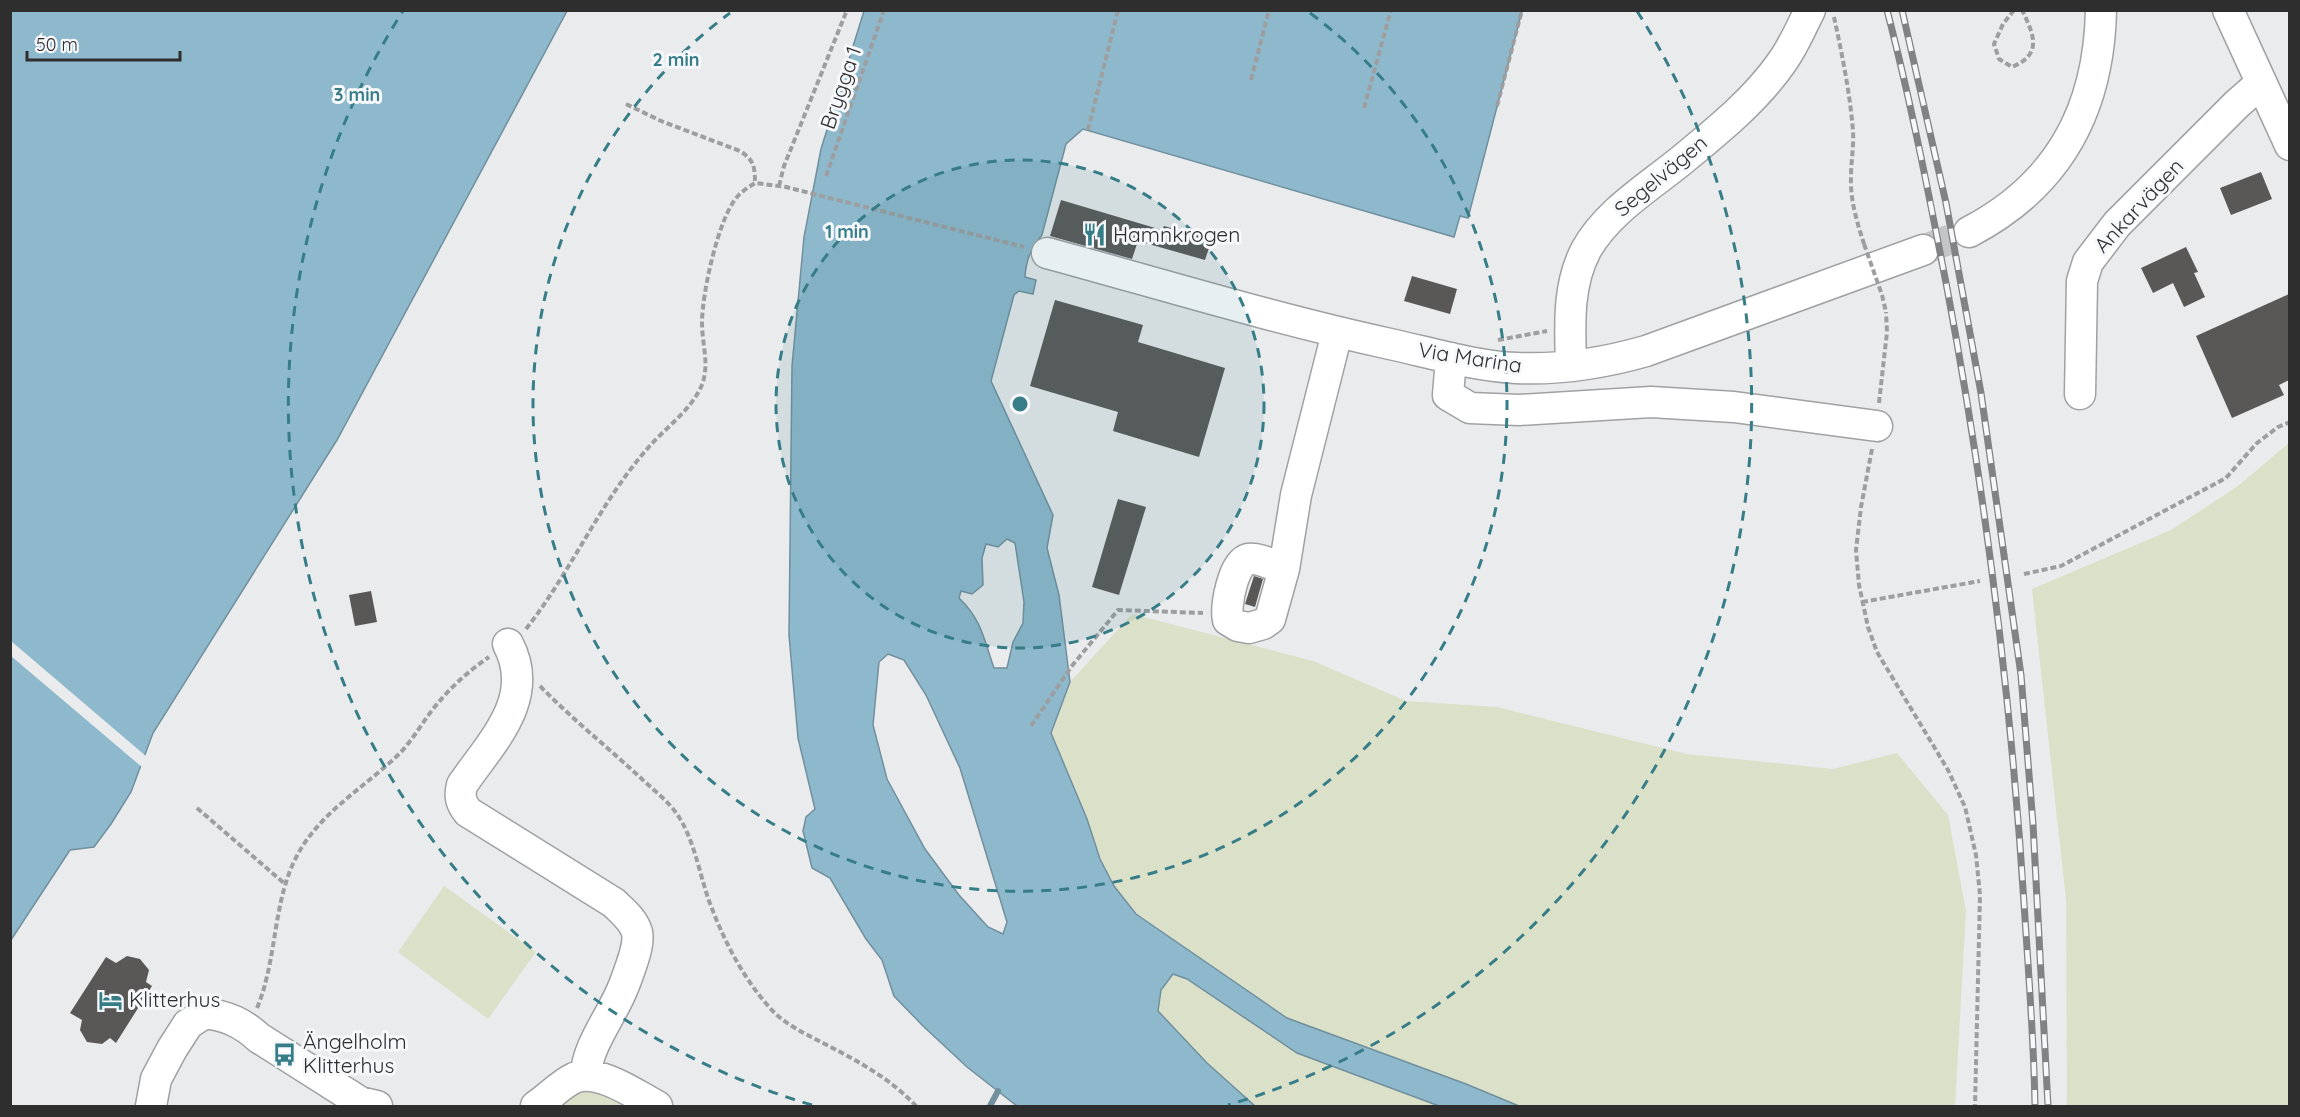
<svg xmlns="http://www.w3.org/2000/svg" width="2300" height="1117" font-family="Quicksand,sans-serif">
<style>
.green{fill:#dbe1c9}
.water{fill:#8eb9cc;stroke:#718f9d;stroke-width:1.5;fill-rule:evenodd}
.pier{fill:#e9ebed}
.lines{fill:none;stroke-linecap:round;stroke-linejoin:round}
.stream{stroke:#718f9d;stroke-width:6}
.building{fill:#5a5757}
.minor-tunnel{stroke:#c4c5c7;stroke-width:30;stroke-dasharray:30 15;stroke-linecap:butt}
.minor-casing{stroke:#9fa1a3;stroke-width:33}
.path{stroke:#9d9e9f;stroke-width:4;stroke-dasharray:6 3;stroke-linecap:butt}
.minor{stroke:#fff;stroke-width:30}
.rail-casing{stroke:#818284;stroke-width:7}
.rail{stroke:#f6f8fb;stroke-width:4.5;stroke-dasharray:14;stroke-linecap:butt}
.path-bridge{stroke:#9d9e9f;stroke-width:4;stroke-dasharray:6 3;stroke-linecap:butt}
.ring{fill:none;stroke:#367d87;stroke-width:3;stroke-dasharray:10 8}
.labels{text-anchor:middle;stroke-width:6;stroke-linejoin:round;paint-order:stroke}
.street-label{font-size:21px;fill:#2e2e2f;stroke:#f6f8fb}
.poi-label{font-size:21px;fill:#2e2e2f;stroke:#f6f8fb;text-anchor:start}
.centre{fill:#367d87;stroke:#f6f8fb;stroke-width:3}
.ring-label{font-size:18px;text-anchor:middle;font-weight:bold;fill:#367d87;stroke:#f6f8fb;stroke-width:6;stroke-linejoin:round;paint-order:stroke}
</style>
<rect width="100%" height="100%" fill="#e9ebed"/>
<!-- green -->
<path class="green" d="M2289 443V1106H2067L2066 900 2032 589 2171 530 2238 486Z
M1132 614 1313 661 1406 701 1497 707 1687 754 1833 769 1897 753 1948 815 1966 911 1955 1106H1519L1466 1084 1287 1018 1136 913 1114 886 1100 859 1087 819 1051 733 1070 682Z
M444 886 536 952 488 1019 398 952Z
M1173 974 1187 979 1297 1053 1439 1106H1255L1207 1063 1157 1011 1161 990Z
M588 1082 640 1106H556Z"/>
<!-- water -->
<path class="water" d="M11 11H567L337 440 153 733 131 792 111 824 94 847 70 850 11 940Z
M864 11H1522L1468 218 1460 216 1454 237 1083 129 1066 144 1042 235C1031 248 1026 260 1025 277L1036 280 1033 294 1019 291 1014 295 991 381 1053 515 1047 548 1059 595 1070 682 1051 733 1087 819 1100 859 1114 886 1136 914 1287 1018 1466 1084 1519 1106H1439L1297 1053 1187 979 1173 974 1161 990 1158 1011 1207 1063 1255 1106H1017L967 1067 923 1026 894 996 882 960 866 939 830 878 812 868 803 831 806 817 815 809 798 738 789 635 792 366 804 237 821 149ZM1007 539 1015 543 1024 602 1023 623 1013 642 1007 668H994C984 640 982 620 959 598L961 591 972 594 983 585 982 558 986 544 998 547ZM888 654 904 660 926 695 960 768 1007 922 1003 934 988 927 959 895 925 849 887 779 873 725 879 662Z"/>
<!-- pier -->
<path class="pier" d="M11 641 147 757 143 768 11 656Z"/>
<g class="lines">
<!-- stream -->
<path class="stream" d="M990 1106 998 1091"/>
</g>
<!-- building -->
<path class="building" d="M2261 172 2272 199 2231 215 2220 188Z
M1061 200 1162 230 1164 226 1212 239 1205 260 1138 241 1132 259 1050 236Z
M2186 247 2198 272 2194 273 2205 297 2184 307 2173 283 2153 293 2141 268Z
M1412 276 1457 289 1450 314 1404 301Z
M2289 294V380L2279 385 2284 395 2232 418 2196 336Z
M1055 300 1143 325 1138 342 1225 368 1199 457 1113 431 1118 412 1030 386Z
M1118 499 1146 507 1119 595 1092 587Z
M1254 576 1263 579 1255 607 1245 604Z
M371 591 377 622 355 626 349 595Z
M127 956 140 959 149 970 146 982 152 986 116 1043 110 1038 102 1044 87 1042 80 1030 82 1020 70 1013 106 957 116 963Z"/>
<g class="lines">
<!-- minor-tunnel -->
<path class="minor-tunnel" d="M1923 250 1969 232"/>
<defs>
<path id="minor" d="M2228 10 2290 145
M1969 232C2059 185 2099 110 2101 10
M1047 253C1161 284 1275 319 1390 344 1431 353 1474 366 1516 368 1560 370 1604 363 1646 351L1923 250
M1451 358 1448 395 1470 408 1519 410 1651 402 1734 407 1877 426
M1571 366C1570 327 1567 286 1586 250 1608 210 1654 184 1688 155 1722 127 1757 98 1782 62 1793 47 1801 28 1810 10
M2080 394 2082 281 2088 262 2117 224 2237 104 2261 83
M1284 569C1275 566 1258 557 1248 559 1233 563 1225 607 1228 620L1238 626 1249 628 1263 624 1270 619 1284 569 1296 495 1337 333
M508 644C537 699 491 742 462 785 459 797 461 803 468 812L614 903C622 911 633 919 637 932 639 942 635 954 632 963 629 972 626 981 622 990 612 1015 586 1048 586 1075
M151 1106 156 1079 172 1049 188 1024 205 1013C227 1016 243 1023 259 1038L360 1102 377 1106
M536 1106C548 1098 561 1084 574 1078 599 1068 636 1095 657 1106"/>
</defs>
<!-- minor casing -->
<use href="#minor" class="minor-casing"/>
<!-- path -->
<path class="path" d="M2014 10 2003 24 1994 44 1999 59 2012 67C2043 54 2034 35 2022 10
M1834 17C1842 54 1850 93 1853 131 1854 146 1851 161 1851 177 1850 200 1857 222 1864 244
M1251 80 1269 10
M626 104 661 121 740 151C754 160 755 167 755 183
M1497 106 1522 10
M1364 108 1391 10
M1088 130 1118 10
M826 176 884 10
M779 186 784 166 847 10
M1498 340 1547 331
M1879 403 1887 332 1886 312
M1872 449 1861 507 1856 550 1859 585 1868 627 1877 652 1948 770 1965 807 1976 855 1980 895 1975 1106
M2024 574 2061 566 2226 478 2257 443 2278 427 2290 422
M1862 602 1980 581
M526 629C571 572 600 502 648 448 666 427 694 408 703 382 709 362 702 343 702 323 702 294 718 219 737 197 742 191 749 187 755 183L786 187 1024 247
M540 686C573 720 610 749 644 781 656 792 670 803 679 817 694 841 699 871 708 898 722 937 742 977 770 1008 784 1024 804 1033 823 1043 856 1060 890 1078 916 1106
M1031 726 1071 667 1118 610 1203 613
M197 808 285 884
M257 1008C276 963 273 910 292 866 314 815 361 791 399 754 414 739 424 719 438 703 453 685 470 670 489 657"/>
<!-- minor -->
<use href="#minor" class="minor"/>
<defs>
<path id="rail" d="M1887 10C1911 102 1929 195 1947 288 1986 496 2012 706 2025 918 2029 980 2034 1043 2035 1106
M1902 10 1946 203 1981 393 2021 675 2033 824 2048 1106"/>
</defs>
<!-- rail casing -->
<use href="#rail" class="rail-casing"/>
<!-- rail -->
<use href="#rail" class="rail"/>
<!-- path-bridge -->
<path class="path-bridge" d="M1864 244 1882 295 1886 312"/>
</g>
<!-- distance rings -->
<circle cx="1020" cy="404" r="244" fill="#367d87" fill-opacity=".12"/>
<g class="ring">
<circle cx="1020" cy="404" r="244"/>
<path d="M1310 13A487 487 0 1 1 730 13"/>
<path d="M812 1105A731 731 0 0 1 403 11M1637 11A731 731 0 0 1 1228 1105"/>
</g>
<!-- icons -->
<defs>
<symbol id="restaurant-bare" viewBox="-9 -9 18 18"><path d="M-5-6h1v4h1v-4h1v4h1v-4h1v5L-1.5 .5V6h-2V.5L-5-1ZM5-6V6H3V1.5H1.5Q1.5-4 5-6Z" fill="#367d87" stroke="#f6f8fb" stroke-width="2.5" paint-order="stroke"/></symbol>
<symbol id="hotel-bare" viewBox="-9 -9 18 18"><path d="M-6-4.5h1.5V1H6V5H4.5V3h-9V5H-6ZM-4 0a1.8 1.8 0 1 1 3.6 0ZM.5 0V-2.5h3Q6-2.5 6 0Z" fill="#367d87" stroke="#f6f8fb" stroke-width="2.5" paint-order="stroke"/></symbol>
<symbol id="bus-bare" viewBox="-9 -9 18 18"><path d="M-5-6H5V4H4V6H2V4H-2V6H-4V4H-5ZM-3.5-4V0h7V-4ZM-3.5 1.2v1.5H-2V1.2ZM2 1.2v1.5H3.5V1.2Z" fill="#367d87" stroke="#f6f8fb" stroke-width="2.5" paint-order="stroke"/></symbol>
</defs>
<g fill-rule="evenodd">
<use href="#restaurant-bare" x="1078" y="218" width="33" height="33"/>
<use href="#hotel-bare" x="94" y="984" width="33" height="33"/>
<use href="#bus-bare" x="268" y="1038" width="33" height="33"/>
</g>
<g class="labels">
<!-- street labels -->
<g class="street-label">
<text transform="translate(841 88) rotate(-71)" y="7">Brygga 1</text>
<text transform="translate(1661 176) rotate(-40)" y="7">Segelvägen</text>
<text transform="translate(2139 206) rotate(-47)" y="7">Ankarvägen</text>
<text transform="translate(1470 358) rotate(9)" y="7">Via Marina</text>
</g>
<!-- poi labels -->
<g class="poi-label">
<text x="1113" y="242">Hamnkrogen</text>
<text x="129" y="1007">Klitterhus</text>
<text x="303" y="1049">Ängelholm<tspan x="303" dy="24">Klitterhus</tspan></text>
</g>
</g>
<circle cx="1020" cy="404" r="9" class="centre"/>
<g class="ring-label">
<text x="676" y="66">2 min</text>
<text x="357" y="101">3 min</text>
<text x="847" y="238">1 min</text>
</g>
<!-- border -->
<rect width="2300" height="1117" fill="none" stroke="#2e2e2f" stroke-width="24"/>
<!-- scale -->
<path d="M27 51v9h153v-9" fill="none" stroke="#2e2e2f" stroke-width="3"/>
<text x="36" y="51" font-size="18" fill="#2e2e2f" stroke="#f6f8fb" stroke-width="4.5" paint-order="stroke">50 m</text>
</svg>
